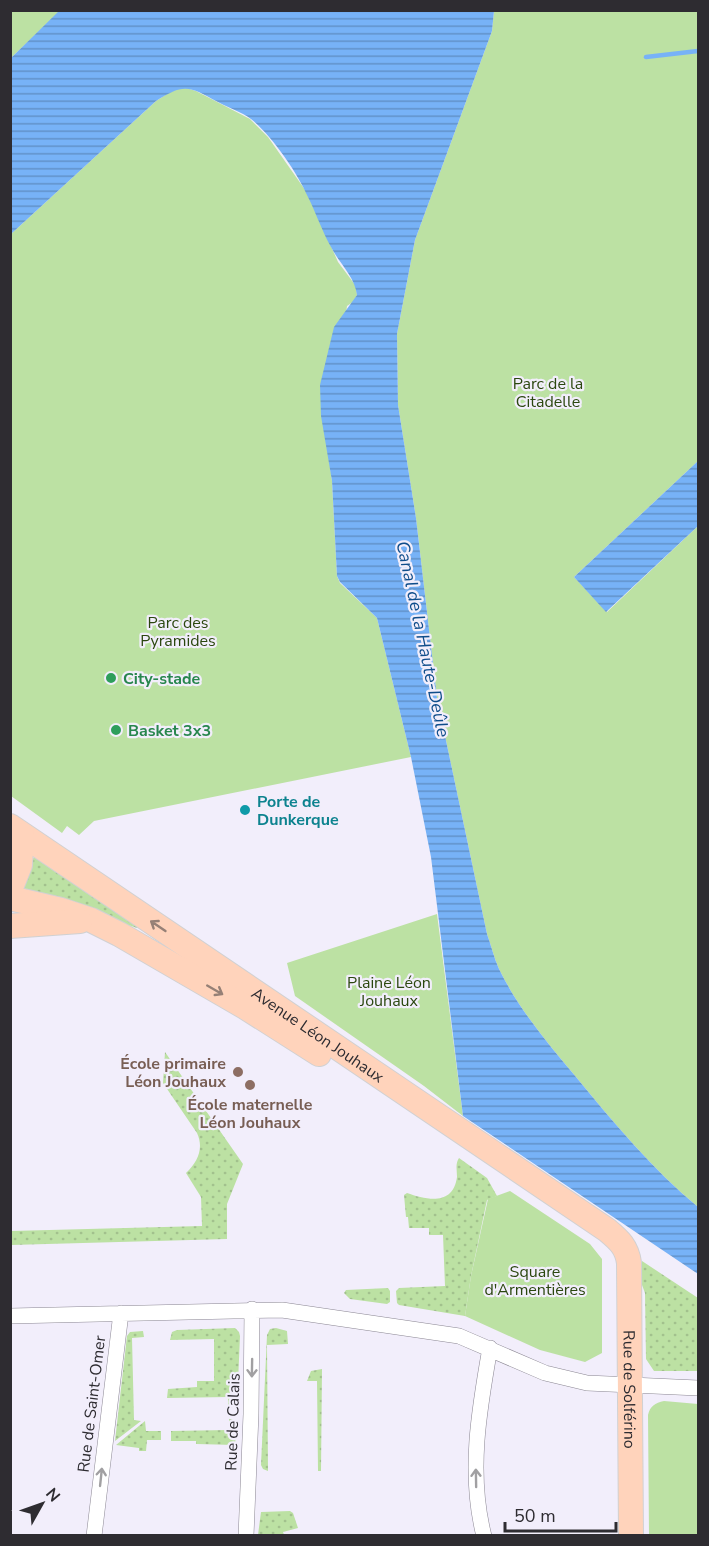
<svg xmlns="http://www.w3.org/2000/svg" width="709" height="1546" font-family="'Nunito Sans',sans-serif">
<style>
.grass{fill:url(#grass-dots)}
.green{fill:#bce1a3}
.water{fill:url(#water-rules)}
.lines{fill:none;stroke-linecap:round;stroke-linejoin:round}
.stream{stroke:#77b2f7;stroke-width:4.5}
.street-casing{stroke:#8b8793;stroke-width:16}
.primary-casing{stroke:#d1d1d2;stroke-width:26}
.street{stroke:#fff;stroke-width:15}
.primary{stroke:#ffd3bb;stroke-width:24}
.oneway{stroke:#968076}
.oneway2{stroke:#a1a0a2}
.leisure-dot{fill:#2e9e5b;stroke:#f2eefb;stroke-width:2}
.culture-dot{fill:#0f9aa8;stroke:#f2eefb;stroke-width:2}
.education-dot{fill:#8d6e63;stroke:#f2eefb;stroke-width:2}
.labels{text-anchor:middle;stroke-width:4.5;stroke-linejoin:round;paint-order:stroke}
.park-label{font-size:16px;fill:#2b470f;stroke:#f2eefb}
.leisure-label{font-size:16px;font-weight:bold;fill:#27864d;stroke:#f2eefb;text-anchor:start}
.culture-label{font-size:16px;font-weight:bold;fill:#0d838f;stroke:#f2eefb;text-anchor:start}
.street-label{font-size:16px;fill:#2e2c31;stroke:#f2eefb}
.education-label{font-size:16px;font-weight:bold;fill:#785e54;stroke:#f2eefb;text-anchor:end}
.water-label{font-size:18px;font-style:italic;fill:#0f4d8b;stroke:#f2eefb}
</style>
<defs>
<pattern id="grass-dots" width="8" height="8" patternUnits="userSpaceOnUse" patternTransform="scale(1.5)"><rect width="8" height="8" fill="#bce1a3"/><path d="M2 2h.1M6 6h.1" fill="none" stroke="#a2c18d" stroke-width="1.8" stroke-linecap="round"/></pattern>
<pattern id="water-rules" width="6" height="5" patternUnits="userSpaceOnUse" patternTransform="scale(1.5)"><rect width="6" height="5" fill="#77b2f7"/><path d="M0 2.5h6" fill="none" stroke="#6291c9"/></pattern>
</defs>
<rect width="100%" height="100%" fill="#f2eefb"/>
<!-- grass -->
<path class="grass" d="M35 857 139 925 137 928 25 890 24 888 32 859Z
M165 1052 243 1164 227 1204V1239L11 1245V1231L202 1226 201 1197 186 1173C198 1162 204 1148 197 1133L163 1083Z
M459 1158 487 1178 497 1196 487 1200 471 1276 465 1316 399 1305 397 1303 396 1291 399 1288 445 1286 443 1235H429V1228H409L408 1217H406L404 1195 407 1193C427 1200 453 1206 457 1177 457 1170 455 1164 459 1158Z
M642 1261 698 1298V1371H654L646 1359 645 1293 642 1285Z
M388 1288 390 1291V1302L387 1304 350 1299 344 1293 346 1290Z
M235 1328 239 1332 240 1336 237 1406 228 1408V1397L167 1398 168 1389 197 1387V1381H214V1339L170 1340 172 1332 177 1330Z
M276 1328 287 1331 288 1344 267 1345 268 1471 263 1469 261 1465 267 1335 270 1329Z
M143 1331 144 1337 132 1338 134 1420 141 1421 115 1441 127 1336 130 1332Z
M322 1369 321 1471H318L317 1381H307L311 1371Z
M229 1419 237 1421 235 1445 196 1444V1441H171V1431L229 1430Z
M145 1421 146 1431H161V1440H147L146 1451H139V1448L116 1445Z
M290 1511 293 1513 298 1528 283 1532 284 1535H258L261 1512Z"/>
<!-- green -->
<path class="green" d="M11 10H60V11L11 58Z
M494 11H698V461L574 577 607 612 698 526V1207C652 1169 614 1123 576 1077 548 1044 518 1008 499 969 494 958 491 945 487 934L437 698 416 518 398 405 397 334 415 240 492 31Z
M183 87 196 91 250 119 268 137 308 194 338 262 356 286 357 295 353 302 347 306 328 450 332 481 337 576 340 583 377 618 411 757 94 821 79 835 67 826 62 833 11 796V234L156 101 170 92Z
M437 914 463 1116 424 1086 295 996 287 963Z
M510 1191 590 1244 602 1259V1353L585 1362 540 1350 465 1316 471 1276 488 1199Z
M664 1401 698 1404V1535H649L648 1415C650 1406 655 1403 664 1401Z"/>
<!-- water -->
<path class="water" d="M60 10 494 11 492 31 415 240 397 334 398 405 416 518 437 698 487 934C491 945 494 958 499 969 518 1008 548 1044 576 1077 614 1123 652 1169 698 1207V1274L463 1116 431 857 411 757 377 618 340 582 337 576 332 481 321 416 320 385 334 327 357 295C355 277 339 263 331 247 322 231 316 213 308 197 297 172 272 136 251 119 242 112 229 108 218 102 190 87 185 82 156 101L11 234V58Z
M698 461V526L606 612 574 577Z"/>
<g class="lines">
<!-- stream -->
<path class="stream" d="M646 57 698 51"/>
<defs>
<path id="street" d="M10 1316 282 1310 459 1336 545 1373 587 1383 698 1388
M94 1536 121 1313
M246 1536 251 1414 252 1309
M484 1536C468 1474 479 1410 490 1348"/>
<g id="primary">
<path id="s1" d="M10 826 607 1230C619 1240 627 1247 629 1263L631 1536"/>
<path d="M10 890 20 865 22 835"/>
<path d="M10 898 61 910 91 920 119 934 245 1007 319 1054"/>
<path d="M10 926 80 921"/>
</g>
</defs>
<!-- street casing -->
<use href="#street" class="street-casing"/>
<!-- primary casing -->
<use href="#primary" class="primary-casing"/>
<!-- street -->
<use href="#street" class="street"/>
<!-- primary -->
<use href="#primary" class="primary"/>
</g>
<!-- one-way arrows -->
<defs><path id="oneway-shaft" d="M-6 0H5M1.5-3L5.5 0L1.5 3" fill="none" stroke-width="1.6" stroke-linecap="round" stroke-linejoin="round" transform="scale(1.5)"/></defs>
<g class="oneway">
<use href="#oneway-shaft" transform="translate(158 926) rotate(-146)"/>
<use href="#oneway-shaft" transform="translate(215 990) rotate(30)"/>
</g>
<g class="oneway2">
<use href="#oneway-shaft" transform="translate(252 1368) rotate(91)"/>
<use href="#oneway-shaft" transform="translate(101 1477) rotate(-84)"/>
<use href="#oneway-shaft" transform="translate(476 1478) rotate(-91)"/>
</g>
<!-- markers -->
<g class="leisure-dot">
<circle cx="111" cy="678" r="6"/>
<circle cx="116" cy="730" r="6"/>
</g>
<circle class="culture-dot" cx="245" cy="810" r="6"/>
<g class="education-dot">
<circle cx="238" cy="1072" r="6"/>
<circle cx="250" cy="1085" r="6"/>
</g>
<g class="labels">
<!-- park labels -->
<g class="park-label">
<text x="548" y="389">Parc de la<tspan x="548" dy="18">Citadelle</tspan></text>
<text x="178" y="628">Parc des<tspan x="178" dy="18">Pyramides</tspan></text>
<text x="389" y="988">Plaine Léon<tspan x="389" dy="18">Jouhaux</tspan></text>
<text x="535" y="1277">Square<tspan x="535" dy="18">d'Armentières</tspan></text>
</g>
<!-- leisure labels -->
<g class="leisure-label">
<text x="123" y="684">City-stade</text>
<text x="128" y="736">Basket 3x3</text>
</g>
<!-- culture labels -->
<g class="culture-label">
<text x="257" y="807">Porte de<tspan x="257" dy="18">Dunkerque</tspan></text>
</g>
<!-- street labels -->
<g class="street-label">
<text dy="6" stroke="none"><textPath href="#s1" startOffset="372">Avenue Léon Jouhaux</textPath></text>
<text dy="6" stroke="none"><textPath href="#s1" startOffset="888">Rue de Solférino</textPath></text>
<text transform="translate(91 1404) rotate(-83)" y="6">Rue de Saint-Omer</text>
<text transform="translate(232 1422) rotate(-88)" y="6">Rue de Calais</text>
</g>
<!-- education labels -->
<g class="education-label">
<text x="226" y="1069">École primaire<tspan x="226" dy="18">Léon Jouhaux</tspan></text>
<text x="250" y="1110" text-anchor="middle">École maternelle<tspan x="250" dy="18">Léon Jouhaux</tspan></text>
</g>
<!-- water labels -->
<g class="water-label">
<text transform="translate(423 639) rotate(78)" y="6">Canal de la Haute-Deûle</text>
</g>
</g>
<!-- border -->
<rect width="709" height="1546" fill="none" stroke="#2e2c31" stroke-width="24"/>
<!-- north arrow -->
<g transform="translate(42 1504) rotate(50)" stroke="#f2eefb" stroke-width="4.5" paint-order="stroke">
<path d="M0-4.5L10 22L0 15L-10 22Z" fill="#2e2c31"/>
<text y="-9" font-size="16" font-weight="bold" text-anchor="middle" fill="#2e2c31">N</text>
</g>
<!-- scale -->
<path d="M505 1522v9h111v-9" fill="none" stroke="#2e2c31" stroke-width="3"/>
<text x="514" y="1522" font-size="18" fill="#2e2c31" stroke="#f2eefb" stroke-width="4.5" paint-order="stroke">50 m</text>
</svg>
